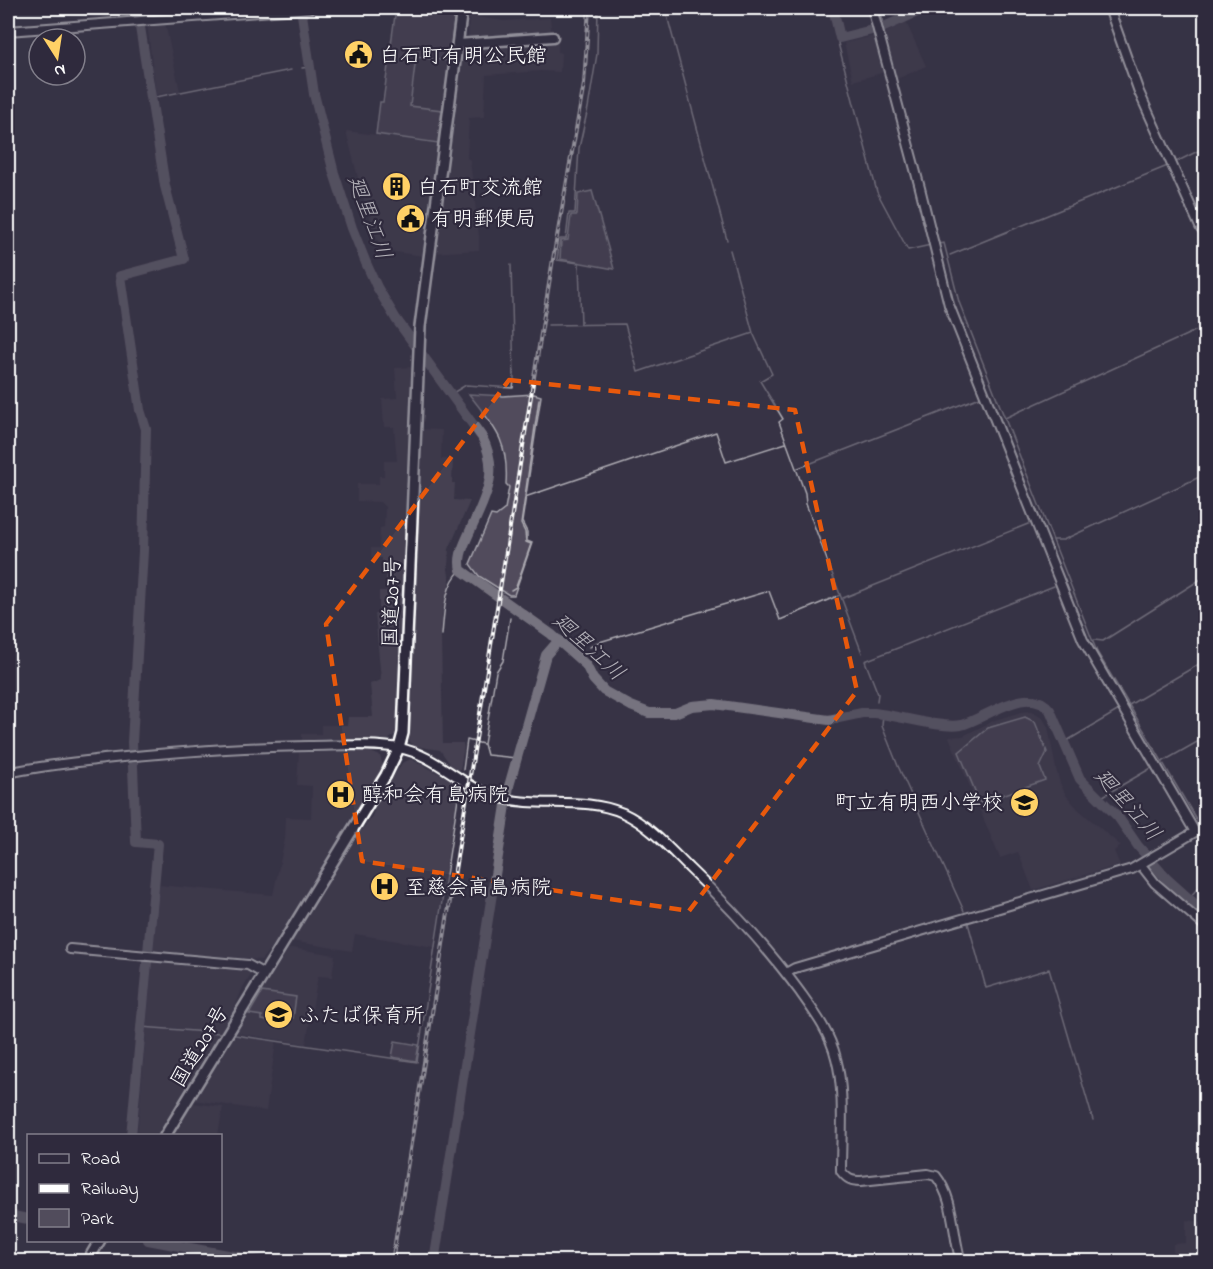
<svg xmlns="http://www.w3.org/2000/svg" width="1213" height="1269" font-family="'Indie Flower','Klee One',sans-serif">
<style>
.built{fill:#444051}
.green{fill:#514c5c;stroke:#a8a6ae;stroke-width:1.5}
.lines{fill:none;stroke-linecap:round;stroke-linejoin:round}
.stream{stroke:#adabb2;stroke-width:1.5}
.river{stroke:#76737f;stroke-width:10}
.tertiary-casing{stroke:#fff;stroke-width:12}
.secondary-casing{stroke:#fff;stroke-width:13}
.trunk-casing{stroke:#fff;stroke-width:14}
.tertiary{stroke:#2f2a3d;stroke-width:8}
.secondary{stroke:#2f2a3d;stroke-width:8}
.trunk{stroke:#2f2a3d;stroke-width:9}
.rail-casing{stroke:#fff;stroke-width:4}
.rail{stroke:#2f2a3d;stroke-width:1.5;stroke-dasharray:4.5;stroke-linecap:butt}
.marked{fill:none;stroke:#e8590c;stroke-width:4.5;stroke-dasharray:12 8;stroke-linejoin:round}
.labels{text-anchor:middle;stroke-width:4.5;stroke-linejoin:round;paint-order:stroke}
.poi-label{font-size:21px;fill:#fff;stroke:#2f2a3d;text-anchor:start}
.street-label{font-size:21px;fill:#fff;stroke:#2f2a3d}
.water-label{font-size:22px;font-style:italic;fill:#b4b2b9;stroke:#2f2a3d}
</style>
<rect width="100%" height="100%" fill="#373345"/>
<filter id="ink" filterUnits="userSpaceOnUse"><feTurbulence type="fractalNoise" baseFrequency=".0167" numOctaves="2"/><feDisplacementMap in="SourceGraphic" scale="12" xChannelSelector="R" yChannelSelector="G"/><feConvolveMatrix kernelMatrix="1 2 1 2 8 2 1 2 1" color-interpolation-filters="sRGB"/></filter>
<g filter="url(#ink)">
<!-- built -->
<path class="built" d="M469 16 504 21 550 18 552 35 477 40 468 39Z
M906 22 926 66 888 83 885 72 853 81 844 43 882 34Z
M165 23 180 91 156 95 147 24Z
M558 42V52L561 53 560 72 541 71 486 75 484 117 469 118 467 158 470 160 479 236V250L433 253 461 51 466 47Z
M416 57 449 61 442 110 409 106Z
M346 131 438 143 423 256 381 250 363 197Z
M413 367 404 654 398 732 387 741 302 742V734H321V725H347L348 717H373L370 684 381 680 375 614H379V591H386V575H382V558L371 557V548H379L380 528 384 527 385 507 380 502 357 501V484H379V476H384V461H397L394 427H384L382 399 397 398 395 368Z
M420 429 442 430 441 459H453L452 483H455L454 500 470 501 449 549 448 569 450 581 443 609 441 636 443 743H463L464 748 460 770 452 767 440 750 414 746 409 741Z
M1032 711 1042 717 1048 727 1056 769 1060 783 1066 795 1078 809 1121 846 1114 851 1120 865 1033 890 1018 852 1000 858 949 737 963 736 995 720 1021 712Z
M299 751 371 752 380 756 383 766 378 779 364 803 347 824 344 835 287 929 261 960 238 958V961L152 953 158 885 273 895 285 839 286 817 311 818 312 786 297 785Z
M411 759 459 784 434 947 355 934 352 951 291 941 354 840 372 816 377 803 402 763Z
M292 948 335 955 332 977 318 976 306 1044 235 1033 262 989 288 950Z
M152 961 246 969 252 974 243 987 233 1012 222 1033 158 1135H137Z
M234 1035 276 1042 266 1111 194 1100Z
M193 1103 223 1107 218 1135H172Z
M1186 1220 1205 1222V1261H1160V1256L1173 1257V1244L1186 1243Z"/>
<!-- green -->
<path class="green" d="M144 8H249L145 15Z
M396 8 455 13 449 61 416 57 410 106 442 110 438 143 376 134 380 102H383Z
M592 191 614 269 560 259 561 241 568 240 571 215H577L578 194Z
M469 394 503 396 534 394 541 396 522 522 527 532V541L532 543 514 595H509L479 576 470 564 491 515 496 516 505 509 509 487 506 484C509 440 494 427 469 394Z
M1025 717 1035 722 1047 752 1040 767 1045 780 980 803 959 752 988 728Z
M262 992 296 997 293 1018 287 1017 286 1024 262 1020V1016L249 1014Z
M395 1041 419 1045 416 1061 392 1057Z"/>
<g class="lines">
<!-- stream -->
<path class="stream" d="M665 8 727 240
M879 8 884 27
M840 38 838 43 877 192 908 250 931 245
M302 68 309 67
M151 98 291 70
M1174 163 1206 147
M938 244 944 243 959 302 1097 652 1129 705 1206 660
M730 250 753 333 772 374 760 381 783 419 779 422 805 493 806 504 862 653
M950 255 1170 165
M548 325 625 324 638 372 753 333
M581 325 579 263 557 260 560 239H566L569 213H575L579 148 588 108 597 54 598 8
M451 394 466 385 513 388 514 380 511 265
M1005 418 1206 326
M796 469 980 397
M525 496 539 399
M1053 540H1063L1206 474
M511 590 516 587 531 544 526 542 525 532 521 524 525 497 716 432 726 462 786 443
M843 598 1033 522
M510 618 503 661 496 672 484 744 487 755 517 758
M442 635C444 614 444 585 461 570
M1094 640 1103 641 1206 576
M590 647 596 643 769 591 780 620 840 595
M579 658 581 653
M865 661 1054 586
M865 661 878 694 877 701
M1126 707 1129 705 1206 836
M874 713 875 710
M883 714 882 726 898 766 964 911
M1065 742 1119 710
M1162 762 1206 737
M463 770 467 740 483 744
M1098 799 1153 767
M1189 898 1197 889 1206 885
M968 923 986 988 1049 969 1093 1120
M141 1027 220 1033
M235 1035 417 1062 460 785"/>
<!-- river -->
<path class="river" d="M301 8 314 94 334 173 352 228 366 263 377 287 396 319 482 437C502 475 482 503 467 538 462 549 458 559 461 570L551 634 586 665 593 679 604 691 631 706 649 713H675L692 706 714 704 829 720 862 713H874C896 715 942 729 961 725 985 719 1029 682 1050 710L1080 779 1118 817 1138 846 1167 879 1206 914
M833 8 840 38 884 27 926 8
M131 1136 158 844 136 842 132 742 143 551 146 429 140 410 120 276 184 259 165 186 137 8
M8 1215 28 1219
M148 1240 265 1262
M434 1262 509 786 546 655 559 640"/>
<defs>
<path id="tertiary" d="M444 8 462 10
M1109 8 1139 92 1201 229 1206 227
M8 31 312 8
M8 773C39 766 71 763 104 759 172 752 239 747 308 746 338 746 370 743 399 748 437 755 464 789 500 798 541 808 584 796 623 813 649 825 669 848 689 868 730 907 767 947 800 992 815 1013 830 1033 836 1058 845 1091 841 1137 841 1171 847 1179 851 1181 861 1181L928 1174 936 1176C955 1200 952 1233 961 1262
M1141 865 1155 883 1206 927
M70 949 248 965 264 974
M786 973 795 968 1132 869 1195 832 1083 640 949 305 920 188 872 8"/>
<path id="secondary" d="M458 44 553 37"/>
<path id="trunk" d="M165 1136 386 775 399 748 403 733 420 327 462 8
M87 1262 100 1240"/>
</defs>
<!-- tertiary casing -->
<use href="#tertiary" class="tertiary-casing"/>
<!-- secondary casing -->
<use href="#secondary" class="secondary-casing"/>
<!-- trunk casing -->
<use href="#trunk" class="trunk-casing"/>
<!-- tertiary -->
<use href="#tertiary" class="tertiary"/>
<!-- secondary -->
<use href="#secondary" class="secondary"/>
<!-- trunk -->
<use href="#trunk" class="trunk"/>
<defs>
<path id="rail" d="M392 1262 552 265 584 84 589 8"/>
</defs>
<!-- rail casing -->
<use href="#rail" class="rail-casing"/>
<!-- rail -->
<use href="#rail" class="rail"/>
</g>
</g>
<!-- marked area -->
<path d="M0 0H1213V1269H0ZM509 380 795 410 857 691 689 911 362 861 326 624Z" fill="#373345" fill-opacity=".55" fill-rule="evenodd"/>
<path class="marked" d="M509 380 795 410 857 691 689 911 362 861 326 624Z"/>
<!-- icons -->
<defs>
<symbol id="civic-disc" viewBox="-11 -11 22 22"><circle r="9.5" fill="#ffd166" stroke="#2f2a3d"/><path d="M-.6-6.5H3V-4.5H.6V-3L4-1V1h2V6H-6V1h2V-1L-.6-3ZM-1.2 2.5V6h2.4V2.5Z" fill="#111"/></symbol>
<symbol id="building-disc" viewBox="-11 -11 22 22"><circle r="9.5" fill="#ffd166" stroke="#2f2a3d"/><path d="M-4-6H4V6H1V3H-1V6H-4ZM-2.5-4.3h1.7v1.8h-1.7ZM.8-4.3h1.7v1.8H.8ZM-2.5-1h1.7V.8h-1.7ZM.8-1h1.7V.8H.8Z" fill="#111"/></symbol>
<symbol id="hospital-disc" viewBox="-11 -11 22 22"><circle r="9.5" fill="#ffd166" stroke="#2f2a3d"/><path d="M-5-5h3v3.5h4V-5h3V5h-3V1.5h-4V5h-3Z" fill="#111"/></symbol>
<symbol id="school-disc" viewBox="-11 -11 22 22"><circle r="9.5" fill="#ffd166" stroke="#2f2a3d"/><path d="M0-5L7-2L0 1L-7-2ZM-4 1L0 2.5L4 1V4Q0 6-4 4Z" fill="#111"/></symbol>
</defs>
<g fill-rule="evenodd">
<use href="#civic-disc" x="342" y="38" width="33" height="33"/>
<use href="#building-disc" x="380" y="170" width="33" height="33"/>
<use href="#civic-disc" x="394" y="202" width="33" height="33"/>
<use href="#hospital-disc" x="324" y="778" width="33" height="33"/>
<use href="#school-disc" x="1008" y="786" width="33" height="33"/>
<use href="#hospital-disc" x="368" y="870" width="33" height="33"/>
<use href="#school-disc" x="262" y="998" width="33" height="33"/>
</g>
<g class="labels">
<!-- poi labels -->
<g class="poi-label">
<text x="379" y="62">白石町有明公民館</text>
<text x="417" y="194">白石町交流館</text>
<text x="431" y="225">有明郵便局</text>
<text x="362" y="801">醇和会有島病院</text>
<text x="1003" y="809" text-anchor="end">町立有明西小学校</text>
<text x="405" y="894">至慈会高島病院</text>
<text x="299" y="1022">ふたば保育所</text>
</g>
<!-- street labels -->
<g class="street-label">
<text transform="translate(391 602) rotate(-88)" y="7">国道207号</text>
<text transform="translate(199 1046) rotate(-59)" y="7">国道207号</text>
</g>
<!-- water labels -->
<g class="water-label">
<text transform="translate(371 217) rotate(70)" y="8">廻里江川</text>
<text transform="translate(590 646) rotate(43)" y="8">廻里江川</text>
<text transform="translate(1129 804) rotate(49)" y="8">廻里江川</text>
</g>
</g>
<!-- margin -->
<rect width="1213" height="1269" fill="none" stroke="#2f2a3d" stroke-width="30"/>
<rect x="15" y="15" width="1183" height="1239" fill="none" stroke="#fff" stroke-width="2" filter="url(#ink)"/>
<!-- legend -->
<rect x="27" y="1134" width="195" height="108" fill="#2f2a3d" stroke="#827f8b" stroke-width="1.5"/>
<rect x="39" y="1154" width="30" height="9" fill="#2f2a3d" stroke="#827f8b" stroke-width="1.5"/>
<text x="81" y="1164" font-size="18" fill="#ffffff">Road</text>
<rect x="39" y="1184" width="30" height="9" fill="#ffffff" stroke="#827f8b" stroke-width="1.5"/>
<text x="81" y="1194" font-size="18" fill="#ffffff">Railway</text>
<rect x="39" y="1209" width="30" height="18" fill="#514c5c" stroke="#827f8b" stroke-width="1.5"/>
<text x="81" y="1224" font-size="18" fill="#ffffff">Park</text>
<!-- north arrow -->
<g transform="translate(57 57) rotate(168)"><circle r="28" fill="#2f2a3d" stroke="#827f8b" stroke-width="1.5"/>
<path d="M0-4.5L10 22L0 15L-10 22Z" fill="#ffd166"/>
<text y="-9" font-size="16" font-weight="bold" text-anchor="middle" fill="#ffffff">N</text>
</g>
</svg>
